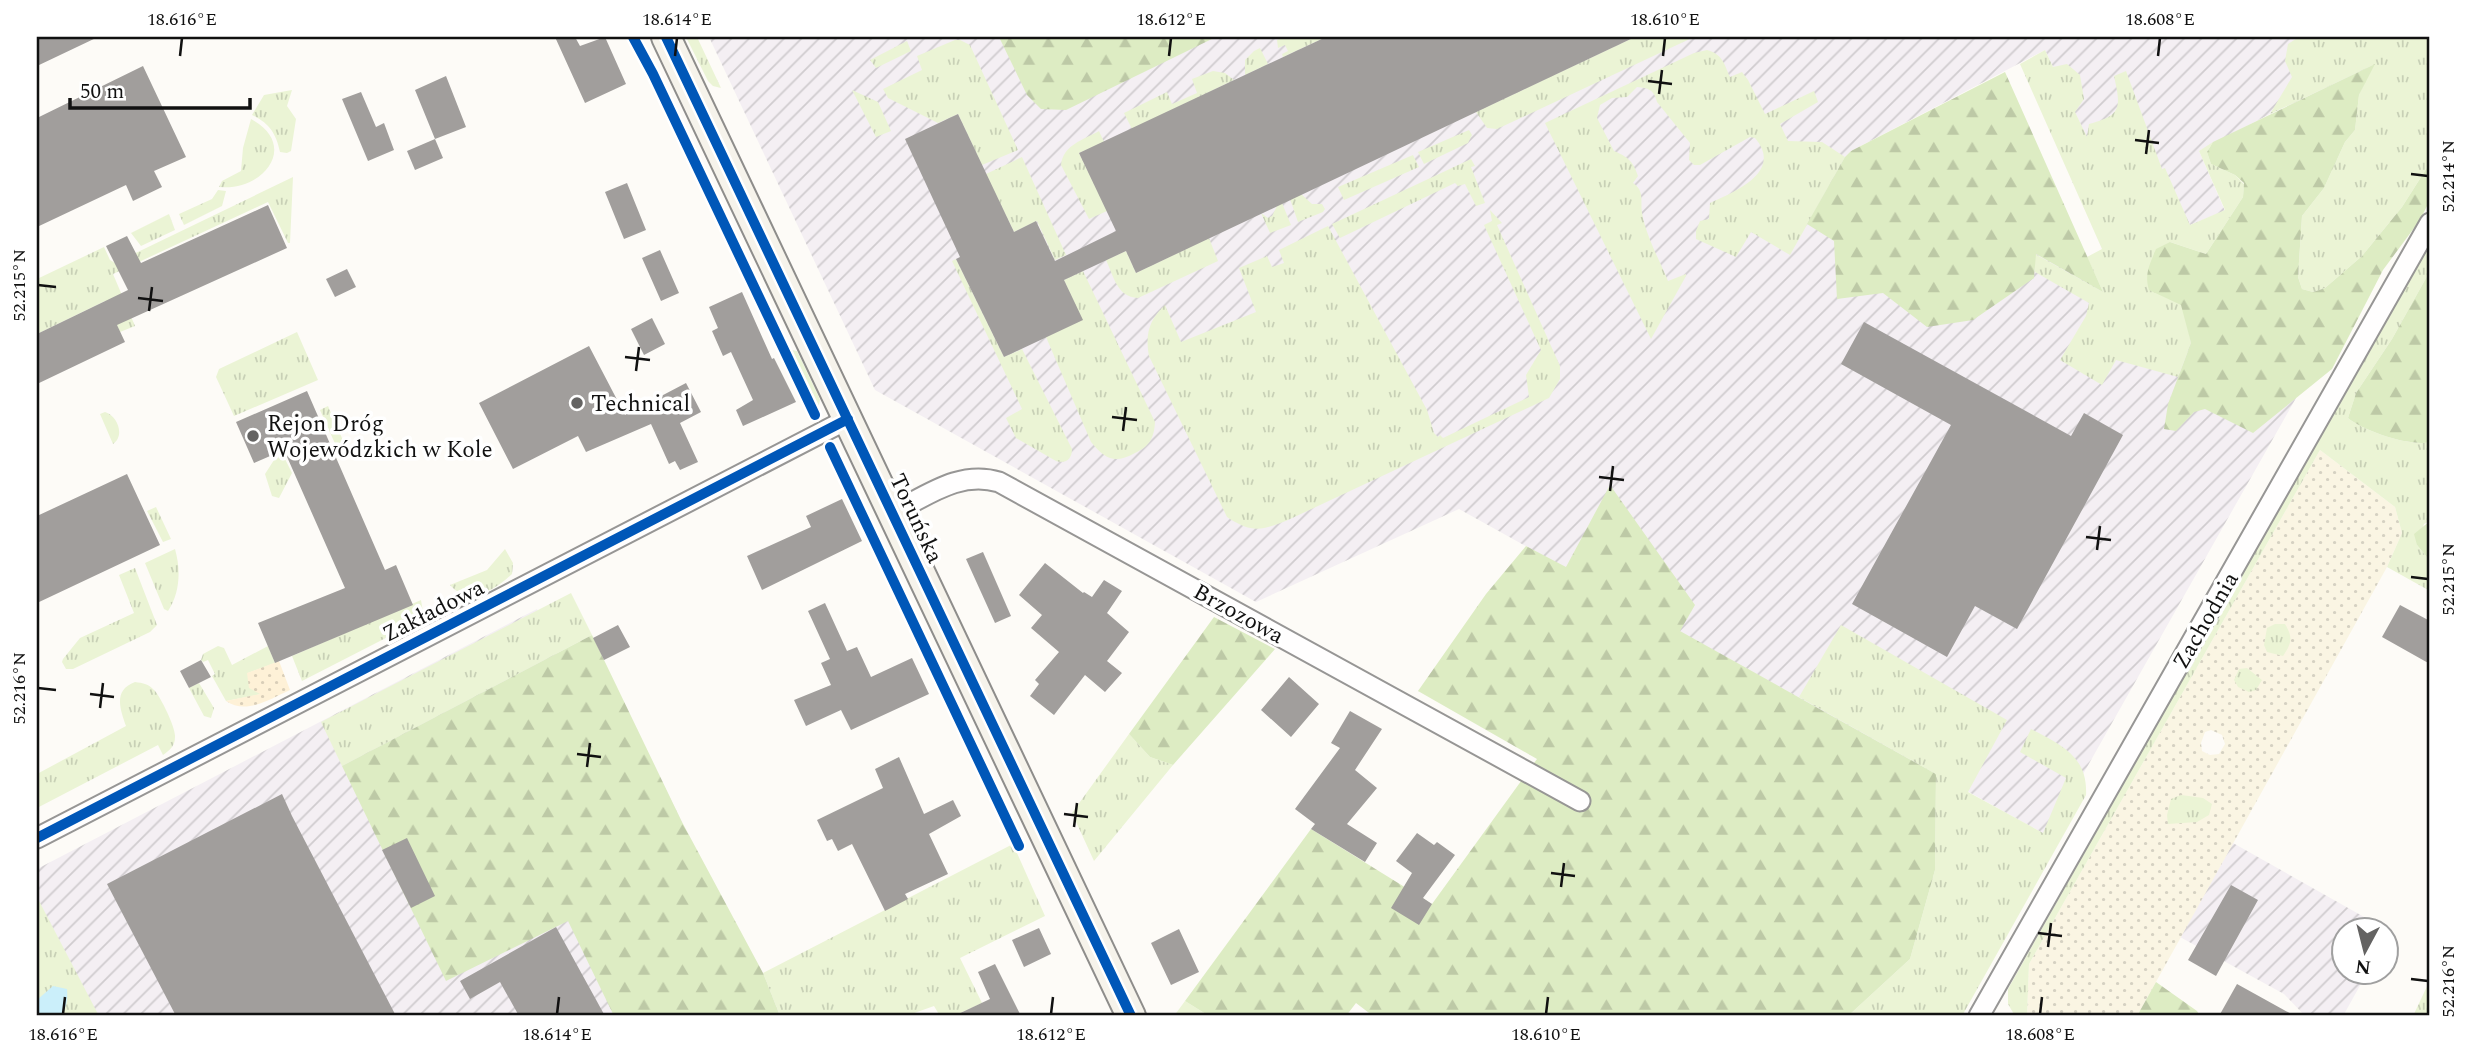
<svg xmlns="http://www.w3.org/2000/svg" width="2467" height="1053" font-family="Spectral,serif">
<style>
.industrial{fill:url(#industrial-furrows)}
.farmland{fill:url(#farmland-dots);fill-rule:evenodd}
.grass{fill:url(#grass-tufts)}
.forest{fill:url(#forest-firs)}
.sand{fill:url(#sand-dots)}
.water{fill:#cbeffa}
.building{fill:#a19e9c}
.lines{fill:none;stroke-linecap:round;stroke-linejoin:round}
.street-casing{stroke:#979695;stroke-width:23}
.secondary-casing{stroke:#8e8d8b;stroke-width:32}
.street{stroke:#fffefe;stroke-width:19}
.secondary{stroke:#f6f3eb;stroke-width:28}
.cycleway-casing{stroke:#fff;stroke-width:15}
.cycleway{stroke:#0057b8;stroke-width:10}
.ticks{fill:none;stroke:#111;stroke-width:2.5}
.poi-dot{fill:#646362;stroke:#fff;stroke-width:2.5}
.labels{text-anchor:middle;stroke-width:7;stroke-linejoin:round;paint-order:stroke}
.poi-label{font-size:23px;fill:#111;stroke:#fff;text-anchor:start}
.street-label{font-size:23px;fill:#111;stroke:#fff}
.neatline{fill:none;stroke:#111;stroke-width:2.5}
.ticks-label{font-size:18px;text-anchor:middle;fill:#111}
</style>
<defs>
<pattern id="industrial-furrows" width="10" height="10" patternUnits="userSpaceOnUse" patternTransform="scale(1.75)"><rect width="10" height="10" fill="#f4eff3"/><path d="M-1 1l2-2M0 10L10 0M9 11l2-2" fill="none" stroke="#d0cccf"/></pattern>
<pattern id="farmland-dots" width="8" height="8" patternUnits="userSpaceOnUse" patternTransform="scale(1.75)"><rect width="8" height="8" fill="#faf5e3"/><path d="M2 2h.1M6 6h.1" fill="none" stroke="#d5d1c2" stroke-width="1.8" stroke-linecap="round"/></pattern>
<pattern id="grass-tufts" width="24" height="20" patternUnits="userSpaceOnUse" patternTransform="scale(1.75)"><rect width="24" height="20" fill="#ebf4d5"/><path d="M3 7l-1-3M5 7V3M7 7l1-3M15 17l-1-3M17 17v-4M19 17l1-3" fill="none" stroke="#c8d0b6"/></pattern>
<pattern id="forest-firs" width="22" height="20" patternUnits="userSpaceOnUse" patternTransform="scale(1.75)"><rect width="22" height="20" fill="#ddecc3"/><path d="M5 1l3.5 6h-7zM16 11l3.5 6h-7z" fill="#bdc9a6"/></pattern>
<pattern id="sand-dots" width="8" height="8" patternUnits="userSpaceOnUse" patternTransform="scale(1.75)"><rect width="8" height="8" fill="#fef1d7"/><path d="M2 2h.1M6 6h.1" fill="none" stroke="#d9ceb8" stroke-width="1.8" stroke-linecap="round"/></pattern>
</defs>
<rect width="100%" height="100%" fill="#fdfbf7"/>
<!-- industrial -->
<path class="industrial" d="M709 37H2404L2409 48 2270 114 2199 151 2225 211 2190 225 2113 192 2045 50 1851 151 2296 398 2048 836 1459 509 1256 602 875 390Z
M537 609 612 780 653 764 682 822 641 844 720 993 763 973 780 1016H37V869Z
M2233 843 2389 931 2387 936 2386 930H2344V972L2367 973 2343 1016H2305L2284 994 2180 937Z"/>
<!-- farmland -->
<path class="farmland" d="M2320 450 2395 507 2402 533 2387 567 2137 1016H2027L2029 964ZM2211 730 2222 735 2225 744 2219 754 2210 755 2202 751 2201 743 2205 732Z"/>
<!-- grass -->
<path class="grass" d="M686 37H697L721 88 713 86 708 81Z
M1284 37H1326L1283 57 1282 54 1288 51 1285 45 1278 48 1277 40Z
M1635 37H1694L1497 129 1487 128 1476 112Z
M2299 37H2430V163L2402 207 2362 256 2325 288 2313 292 2302 289 2298 277 2302 216 2324 188 2345 142 2355 130 2359 95 2373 65 2270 114 2292 77 2285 61 2288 44Z
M955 40H960L970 45 1018 150 982 165 958 114 938 123 888 98 883 89 922 70 917 56Z
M907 41 911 51 876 68 870 60Z
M1260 48 1268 64 1245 75V60L1254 51Z
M1707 50C1722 54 1724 63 1730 77L1742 72 1748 80 1765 114 1814 91 1818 102 1780 124 1788 141 1822 142 1845 157 1790 255 1751 232 1736 257 1696 239V231L1700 221 1709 219 1710 203C1734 192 1784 172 1755 138L1750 137 1700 165H1694L1689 160 1690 143 1657 102C1654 90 1649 88 1637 87L1627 97 1612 98 1600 105 1597 118 1614 151C1628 157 1633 161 1638 176L1633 183C1645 191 1640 201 1642 213 1646 236 1659 259 1668 281L1686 274V276L1651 339 1545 123 1694 53Z
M2045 50 2053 67 2067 64 2080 75 2084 99 2075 112 2087 137 2089 124C2122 115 2121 108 2114 76L2126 71 2162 169 2165 168 2190 225 2225 210 2199 151 2213 142 2207 152 2211 164 2235 175 2244 184 2243 197 2206 254 2170 242 2191 343 2178 377 2116 360 2102 385 2060 360 2086 316 2089 303 2035 272V254L2103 292 2087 257 2102 249 2020 64Z
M1213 71 1225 73 1234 80 1132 129 1124 113 1167 92 1172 104 1197 93 1192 79Z
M292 90 287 106 296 119 291 151 287 153 280 152C276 133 269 123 252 115L264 95Z
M852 90 878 102 891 131 876 137Z
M251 119C300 145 263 192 219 187L222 181 241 171 243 148Z
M1469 130 1472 135 1468 143 1424 164 1418 152Z
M1099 131 1104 142 1079 153 1107 211 1089 219 1061 165C1063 145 1083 140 1099 131Z
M1413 155 1419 167 1344 200 1338 187Z
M1022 157 1066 255 1055 260 1037 221 1014 232 986 174Z
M1471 159 1475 166 1471 167 1485 203 1476 206 1465 184 1458 186 1455 183 1340 238 1332 224Z
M293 177 290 243H288L268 202 113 274 135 326 120 332 105 301 37 334V279L104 247 110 260 115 263Z
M218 190 226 191 222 206 184 225 179 214 212 199Z
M1301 194 1312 204H1322L1325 209 1323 212 1298 222 1290 199Z
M1282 203 1291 225 1270 233 1261 213 1268 218 1272 216 1277 206Z
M1490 210 1502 223 1497 225 1560 366V379L1549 398 1288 520C1263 530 1252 534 1227 517L1149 356C1145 334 1149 320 1165 305L1181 342 1256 312 1239 268 1267 256 1272 267 1284 263 1279 250 1328 226 1427 410 1434 433 1438 437 1440 435 1443 438 1529 397 1526 375 1541 350 1484 225 1492 221Z
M169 214 175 230 141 246 131 233Z
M1209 238 1218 261 1138 298C1117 297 1114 277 1106 260L1126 251 1136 273Z
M2430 239V271L2392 339 2356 393 2348 418C2363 431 2411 447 2430 442V521L2424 524 2417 545 2430 561V591L2387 567 2402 533 2395 507 2320 450 2029 964 2027 1016H2015L2008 1004V989Z
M956 259 1004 357 1022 349 1072 449C1072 459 1066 464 1056 461L1016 438 1006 418 1022 409 952 261Z
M1083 271 1155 422C1154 438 1150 446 1135 453 1115 464 1106 460 1091 442L1046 337 1082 320 1064 280Z
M297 332 318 380 234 416 216 377 219 369Z
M792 350 797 351 818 395 820 400 818 410 790 351Z
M328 406 345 445 337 448 320 410Z
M105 412C118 416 125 436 113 444L100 414Z
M283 455 292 473 279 498 272 496 265 474 274 460Z
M156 507 171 539 163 542 147 511Z
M175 549C181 570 180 593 168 611L164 609 145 563Z
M505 549 513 563 512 574C495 590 469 607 450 585L487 570Z
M135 568 157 625 150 632 73 669H66L62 662 63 659 80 638 134 613 119 575Z
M571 593 592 635 342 766 321 722Z
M421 600 423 612 417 622 302 681 292 656Z
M2275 624H2285C2293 637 2292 643 2283 656L2267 652 2264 645 2267 628Z
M1841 625 2007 720 1968 792 2043 833 2066 778 2020 752 2031 729C2061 745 2088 756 2086 795L1962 1016H1848L1910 959 1935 870 1936 774 1799 697Z
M218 646 224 648 232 665 268 646 275 663 248 673 262 694 226 701 212 676 215 674 208 660 203 662 201 660 203 654Z
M2247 668 2262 680 2256 690 2249 692 2238 687 2234 680 2239 669Z
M135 682C143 683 149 684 155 691 161 698 176 728 175 737 175 746 170 750 163 755L158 745 37 808V774L126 726C120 709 113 690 135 682Z
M199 683 214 708 211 718 204 716 189 688Z
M1129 734 1150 757 1173 765 1094 861 1072 813Z
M2181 795 2203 798 2212 804 2209 815 2197 822 2168 824 2167 815 2171 799Z
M1013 844 1045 916 960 958 982 1003 954 1016H940L934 1006 906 1016H780L763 973Z
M37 897 99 1016H37Z
M2430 980V1016H2413Z
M1185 1001 1209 1016H1174Z"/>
<!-- forest -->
<path class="forest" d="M999 37H1216L1066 110 1041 109 1027 95Z
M2375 64 2359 95 2355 130 2345 142 2324 188 2302 216 2298 277 2302 289 2313 292 2325 288 2362 256 2402 207 2430 163V200L2420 220 2383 270 2332 369 2253 433 2205 409 2194 412 2176 431 2164 429 2168 404 2191 343 2181 305 2149 290C2144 274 2150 264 2156 249L2170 242 2206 254 2243 197 2244 183 2235 175 2211 164 2207 152 2213 142Z
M2005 72 2103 292 2036 254 2034 278 1973 320 1927 327 1883 293 1837 299 1834 241 1807 224 1845 157 1851 151Z
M2430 271V442C2411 447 2363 431 2348 418L2356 393 2392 339Z
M1610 485 1695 605 1680 631 1936 774 1935 870 1910 959 1848 1016H1373L1356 1003 1346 1016H1209L1185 1001 1311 829 1432 904 1537 759 1418 691 1486 594 1526 546 1566 567Z
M2430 521V561L2417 545 2414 534Z
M1214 617 1275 649 1173 765 1150 757 1129 734Z
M592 635 682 822 763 973 780 1016H614L568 921 446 981 342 766Z
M2156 982 2197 1011 2200 1016H2137Z"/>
<!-- sand -->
<path class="sand" d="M279 661 290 690C270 699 246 715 226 701L260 694 249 688 247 673Z"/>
<!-- water -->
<path class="water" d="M53 986 67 989C68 999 67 1009 59 1016H37V1000Z"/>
<!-- building -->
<path class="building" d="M37 37H98L37 66Z
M555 37H575L580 46 605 37 626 84 585 103Z
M1326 37H1635L1136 273 1126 251 1064 280 1083 320 1004 357 956 259 960 257 905 139 958 114 1014 232 1036 221 1055 261 1116 231 1079 153Z
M143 66 186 157 154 171 162 187 133 201 126 185 37 227V118Z
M446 76 466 127 435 139 415 90Z
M361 92 376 127 384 123 394 150 368 161 342 99Z
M435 139 443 158 415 170 407 151Z
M627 183 646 230 624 239 605 192Z
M268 205 287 248 117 325 125 342 37 384V334L128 290 106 246 127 236 141 263Z
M660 250 679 293 661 301 642 258Z
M347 269 356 287 335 297 326 279Z
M742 292 772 359 774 358 796 402 743 426 736 410 753 400 731 352 723 356 712 331 718 328 709 307Z
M652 318 665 344 644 355 631 329Z
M1864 322 2071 436 2084 413 2123 435 2017 629 1975 606 1947 657 1852 604 1951 425 1841 364Z
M589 346 625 415 686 383 701 412 680 423 698 462 680 470 675 461 669 464 651 424 586 452 578 436 513 469 479 403Z
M307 391 385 570 396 565 413 605 275 663 258 623 345 588 284 450 254 463 236 422Z
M127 474 160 545 37 603V516Z
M842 499 862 541 762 590 747 556 811 527 806 516Z
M983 552 1011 616 995 623 966 559Z
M1045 563 1083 593 1084 592 1092 597 1104 580 1122 591 1107 613 1129 632 1107 661 1122 673 1105 692 1085 675 1054 715 1030 696 1039 684 1035 680 1059 652 1031 628 1042 615 1019 595Z
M825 603 847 651 857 647 871 677 912 658 929 694 851 730 841 710 806 726 794 700 831 685 821 663 830 659 808 611Z
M2400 605 2430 621V664L2382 637Z
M618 625 630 647 604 660 593 638Z
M201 660 211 677 189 688 180 671Z
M1289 677 1319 704 1291 737 1261 710Z
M1350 711 1382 729 1355 770 1377 788 1347 824 1377 843 1365 862 1311 829 1315 824 1295 809 1340 748 1331 743Z
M899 757 924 814 953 800 961 816 929 834 948 874 905 894 908 899 885 911 852 844 838 851 832 839 827 841 817 820 883 788 875 769Z
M282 794 292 816 396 1016H176L107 884Z
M1417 833 1434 845 1437 842 1455 855 1423 898 1432 904 1419 925 1391 908 1412 873 1396 861Z
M407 838 435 896 411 908 382 850Z
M2231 885 2258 900 2216 976 2188 960Z
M556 927 605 1016H519L500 982 470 999 460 981Z
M1039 928 1051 954 1024 967 1012 940Z
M1179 929 1199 972 1171 985 1151 943Z
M995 964 1021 1016H954L990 999 978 972Z
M2237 984 2295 1016H2219Z"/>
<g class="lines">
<defs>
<path id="street" d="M892 513C927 496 959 470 999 482L1580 801
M37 838 848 419
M1979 1016 2430 223"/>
<path id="secondary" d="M666 37 1131 1016"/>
</defs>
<!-- street casing -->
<use href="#street" class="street-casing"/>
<!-- secondary casing -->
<use href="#secondary" class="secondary-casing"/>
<!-- street -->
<use href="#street" class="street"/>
<!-- secondary -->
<use href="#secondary" class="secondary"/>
<defs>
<path id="cycleway" d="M633 37 653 74 815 415
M666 37 1131 1016
M830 447 1019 846
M37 838 848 419"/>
</defs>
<!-- cycleway casing -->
<use href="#cycleway" class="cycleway-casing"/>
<!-- cycleway -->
<use href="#cycleway" class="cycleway"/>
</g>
<!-- ticks -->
<path class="ticks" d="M180 56 182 38M675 56 677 38M1169 56 1171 38M1663 56 1665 38M2158 56 2160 38M1648 81 1672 84M1659 94 1662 70M2135 140 2159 143M2146 154 2149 130M2411 174 2428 176M38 285 56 287M138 298 163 301M149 311 152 287M625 357 650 360M636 371 639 347M1112 417 1137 420M1123 431 1126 407M1599 477 1624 480M1610 491 1613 466M2086 537 2111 540M2097 550 2100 526M2411 577 2428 579M38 688 56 690M90 694 114 697M100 708 103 683M577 754 601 757M587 767 590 743M1064 814 1088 817M1074 827 1077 803M1551 873 1575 876M1561 887 1564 863M2038 933 2062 936M2048 947 2051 923M2411 979 2428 981M63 1014 65 997M557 1014 559 997M1051 1014 1053 997M1546 1014 1548 997M2040 1014 2042 997"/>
<!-- markers -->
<g class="poi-dot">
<circle cx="577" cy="403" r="7"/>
<circle cx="253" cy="436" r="7"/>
</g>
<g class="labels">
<!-- poi labels -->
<g class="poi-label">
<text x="591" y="411">Technical</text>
<text x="267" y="431">Rejon Dróg<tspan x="267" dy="26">Wojewódzkich w Kole</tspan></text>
</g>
<!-- street labels -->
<g class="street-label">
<text transform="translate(917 518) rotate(65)" y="8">Toruńska</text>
<text transform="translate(433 610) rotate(-27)" y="8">Zakładowa</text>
<text transform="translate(1239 613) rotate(29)" y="8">Brzozowa</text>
<text transform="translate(2205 620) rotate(-60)" y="8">Zachodnia</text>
</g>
</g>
<!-- border -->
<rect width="2467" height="1053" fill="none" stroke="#ffffff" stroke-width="77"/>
<!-- north arrow -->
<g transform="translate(2365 951) rotate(187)"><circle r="33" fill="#ffffff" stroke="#a0a0a0" stroke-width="2"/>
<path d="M0-5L12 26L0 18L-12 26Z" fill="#646362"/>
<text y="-10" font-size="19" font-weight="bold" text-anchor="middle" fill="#111111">N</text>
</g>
<!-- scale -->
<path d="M70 98v10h180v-10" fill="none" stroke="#111111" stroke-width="3.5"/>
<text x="80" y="98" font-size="21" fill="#111111" stroke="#ffffff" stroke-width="5" paint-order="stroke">50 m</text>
<rect x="38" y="38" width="2390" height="976" class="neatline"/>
<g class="ticks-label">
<text x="182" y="25">18.616°E</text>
<text x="677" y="25">18.614°E</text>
<text x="1171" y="25">18.612°E</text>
<text x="1665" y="25">18.610°E</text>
<text x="2160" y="25">18.608°E</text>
<text transform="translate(2448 176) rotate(-90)" y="6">52.214°N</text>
<text transform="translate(19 285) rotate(-90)" y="6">52.215°N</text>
<text transform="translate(2448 579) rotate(-90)" y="6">52.215°N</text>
<text transform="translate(19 688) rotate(-90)" y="6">52.216°N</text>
<text transform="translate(2448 981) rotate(-90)" y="6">52.216°N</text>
<text x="63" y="1040">18.616°E</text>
<text x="557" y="1040">18.614°E</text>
<text x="1051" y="1040">18.612°E</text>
<text x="1546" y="1040">18.610°E</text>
<text x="2040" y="1040">18.608°E</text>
</g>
</svg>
